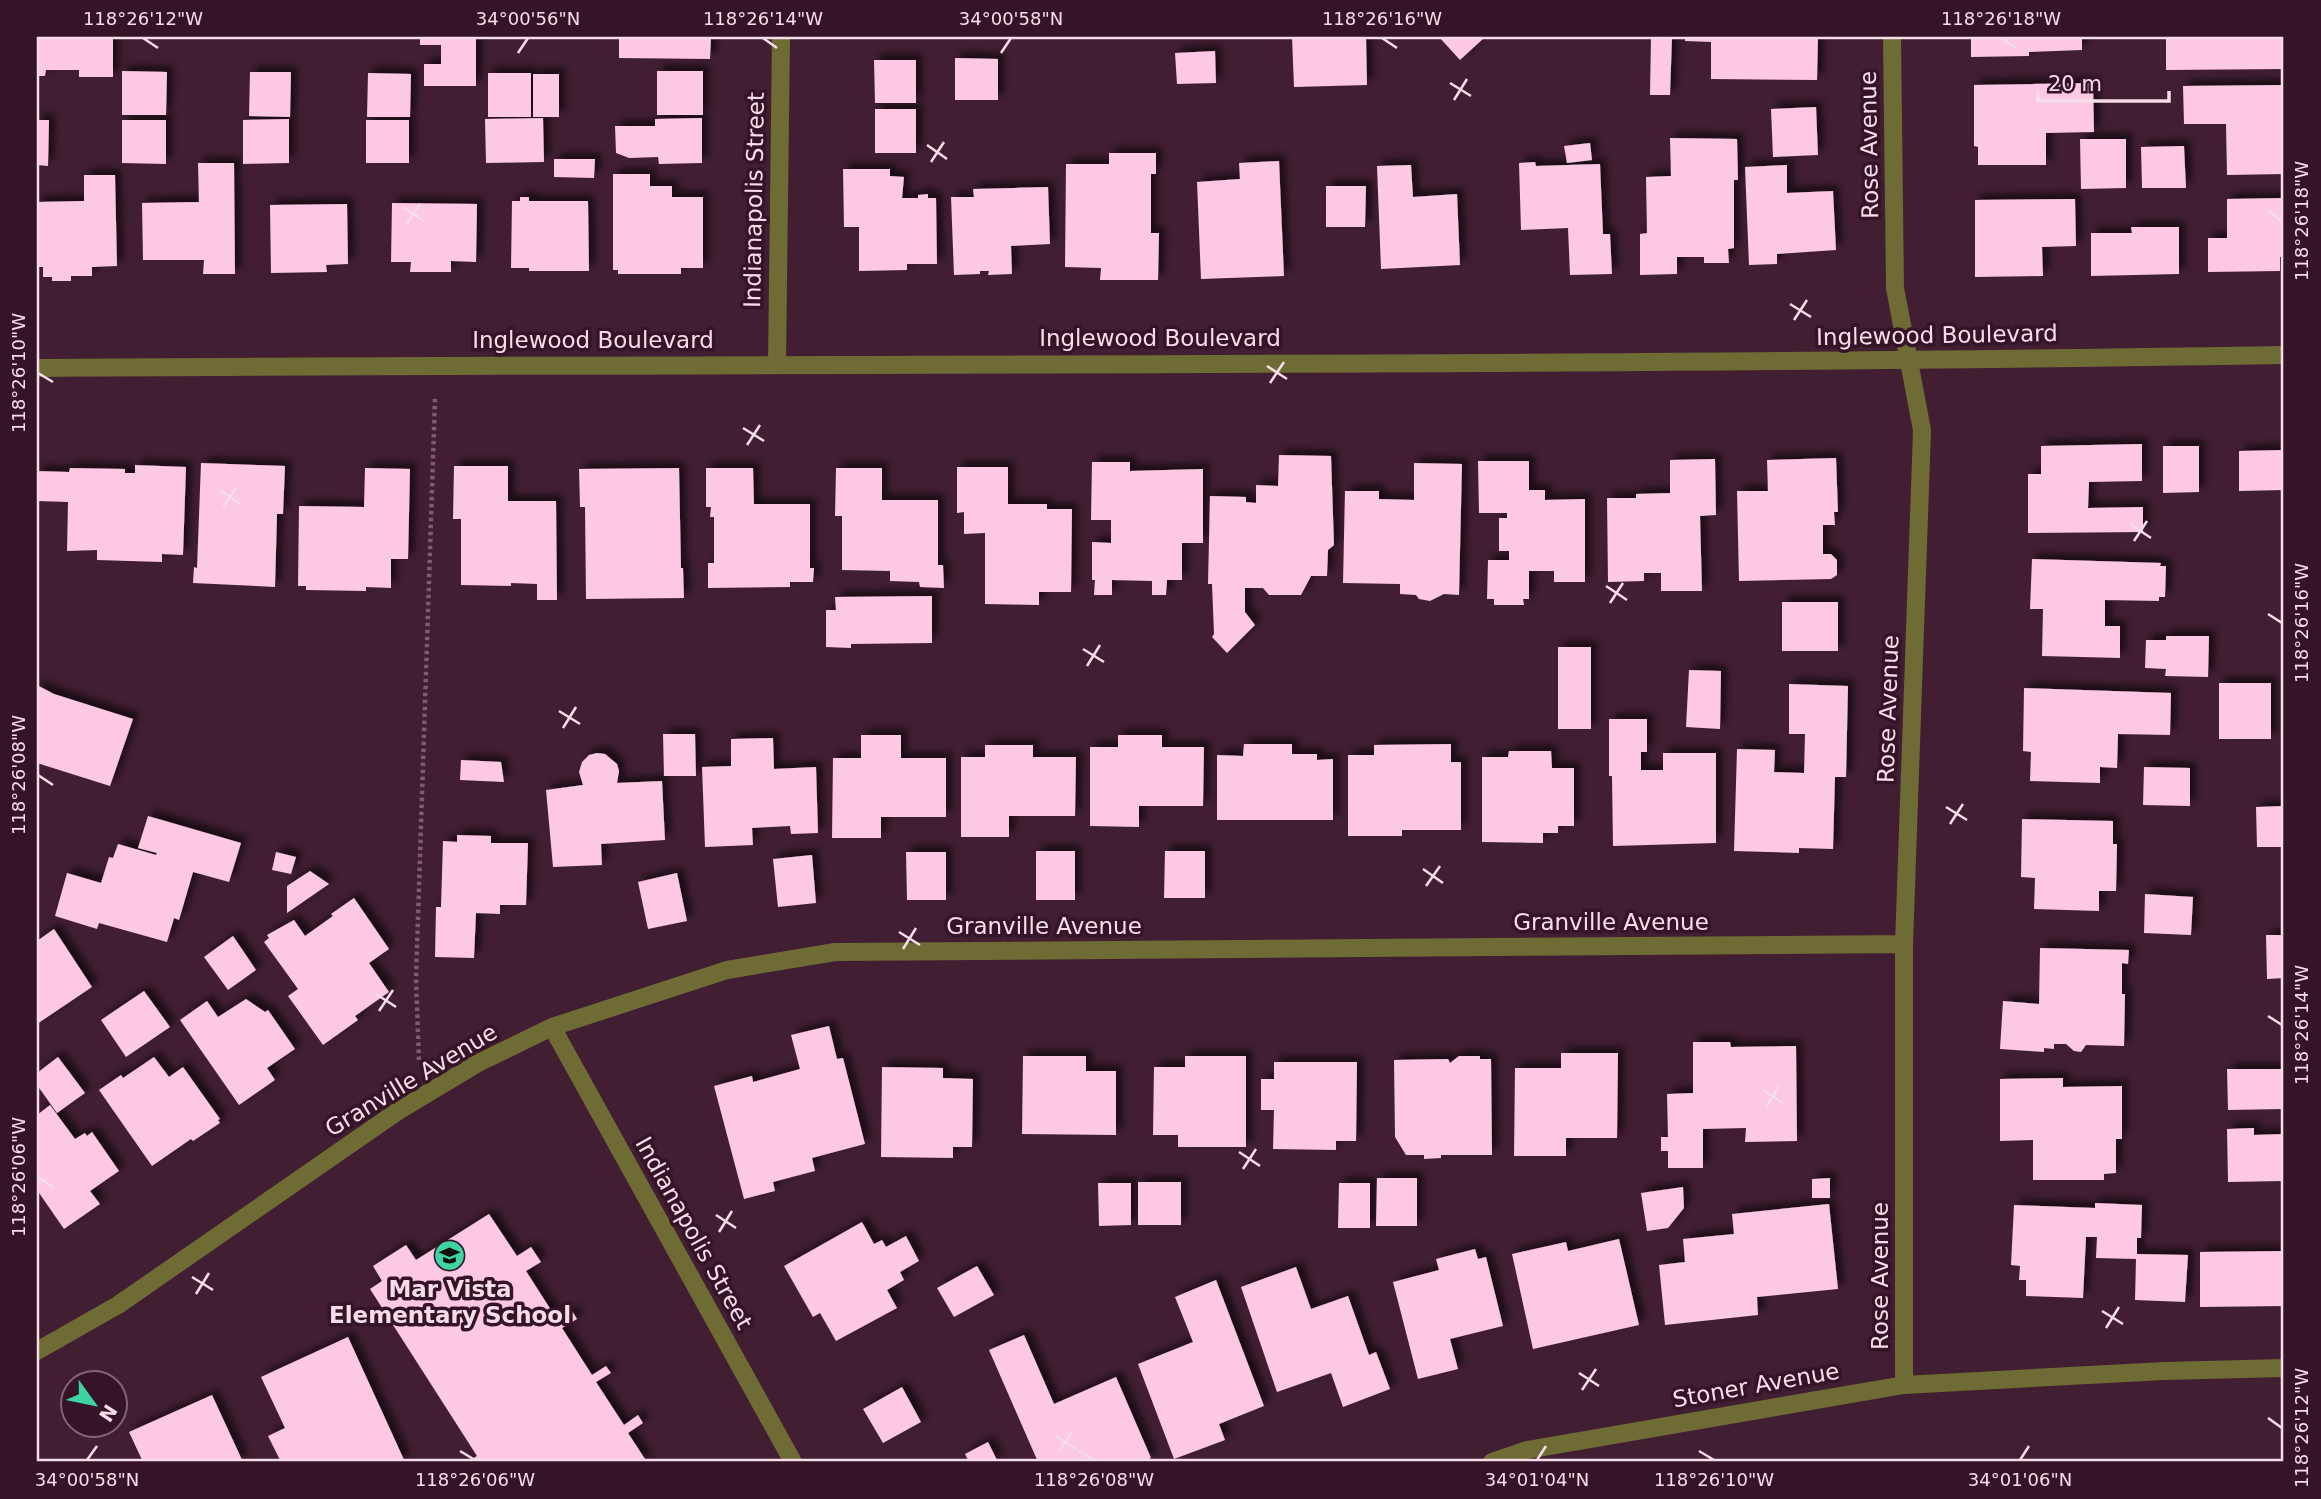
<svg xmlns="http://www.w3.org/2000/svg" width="2321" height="1499" font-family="'DejaVu Sans',sans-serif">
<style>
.building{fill:#fcc8e3;filter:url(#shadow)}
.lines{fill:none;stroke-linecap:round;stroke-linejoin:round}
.path{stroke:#7c5d6e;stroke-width:4.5;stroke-dasharray:3.5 3.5;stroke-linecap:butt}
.minor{stroke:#6e6b34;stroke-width:18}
.ticks{fill:none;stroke:#f5dde9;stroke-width:2.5}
.labels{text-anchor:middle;stroke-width:7;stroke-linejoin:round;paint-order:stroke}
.street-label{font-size:23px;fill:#f5dde9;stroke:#361428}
.poi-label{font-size:23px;font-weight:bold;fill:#f5dde9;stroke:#361428}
.neatline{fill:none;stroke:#f5dde9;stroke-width:2.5}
.ticks-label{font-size:18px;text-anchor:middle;fill:#f5dde9}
</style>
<defs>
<filter id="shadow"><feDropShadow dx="6" dy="-6" stdDeviation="3.5" flood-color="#0009"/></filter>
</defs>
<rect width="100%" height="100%" fill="#411e32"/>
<!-- building -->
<path class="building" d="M37 37H113V77H79V70H46L45 76H37Z
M420 37H476V86H424V64H441V45H420Z
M619 37H711L710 59 619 58Z
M1292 37H1366L1367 85 1294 87Z
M1439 37H1485L1460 60Z
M1651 37H1672L1670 95H1650Z
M1685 37H1818L1817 80 1711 79V42L1685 41Z
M1971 37H2082V50L2029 52V56L1971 57Z
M2284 37V69L2166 70V38Z
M1215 51 1216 83 1177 84 1175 53Z
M955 58 998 59V100H955Z
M874 60H916V103H875Z
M122 71 167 72 166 115H122Z
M657 71H703V115H657Z
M250 72H291L290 117 249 116Z
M368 73 411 74 410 117H367Z
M488 73H531V117H488Z
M533 74H559V117H533Z
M2093 83 2094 132 2046 133V165H1978V147L1974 146V85Z
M2284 85V174L2227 175 2226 124H2184L2183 86Z
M1816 107 1818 155 1773 157 1771 109Z
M875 109H916V153H875Z
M543 118 544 162 486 163 485 119Z
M702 118V163L659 164 658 157 629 158 616 153 615 126H655V119Z
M289 119V163L243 164V120Z
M37 120H49L48 166 37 165Z
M122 120H166V164L122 163Z
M366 120H409V163H366Z
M1670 138 1737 139 1738 180H1734V248L1728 249 1729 263H1704V257H1677V274L1640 275V234L1647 233 1646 177 1671 176Z
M2080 139H2126V188L2081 189Z
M1590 143 1592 160 1567 163 1564 146Z
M2184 146 2186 188H2142L2141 147Z
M1109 153H1156V174H1151V233H1159L1158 280H1100L1101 268 1065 267 1066 164H1109Z
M554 159H595L594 178 554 177Z
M1279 161 1284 276 1201 279 1197 182 1240 179 1239 163Z
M1535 162 1536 166 1600 164 1603 234H1610L1612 274 1570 275 1568 228 1521 230 1519 163Z
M198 163H234L235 274H203L204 260H143L142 203 199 202Z
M1411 165 1413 197 1457 194 1460 265 1381 269 1377 166Z
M1787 165V193L1833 191 1836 250 1777 254V264L1749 265 1745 167Z
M843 169H890V176L904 177 902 198H918V195L928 194V198H936L937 264H907V270L859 271V227H844Z
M613 174H650V186H672V197H703V268H681V274H618V270H613Z
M84 175H115L117 266 92 267V276H71V281H52V277H43V267H37V202L84 201Z
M1326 186H1366L1365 227H1326Z
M1048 187 1050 244 1011 246 1012 274 988 275 989 271H980V274L954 275 951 197H974L973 189Z
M520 197H529V201H588L589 271H529V268H511L512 201H520Z
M2284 198V257H2280V271L2208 272V238H2227V199Z
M2075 199 2076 246 2042 247 2043 276 1975 277V200Z
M392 203 477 204 476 262 451 261V272H410L411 262H391Z
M347 204 348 264 326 265 327 272 271 273 270 205Z
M2131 227H2179V274L2091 276V233H2132Z
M2142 444V481L2089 482 2088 508 2143 507V532L2028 533V474H2041V446Z
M2163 446H2199V492L2163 493Z
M2284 450V490L2239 491V451Z
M1279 455 1331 456 1334 545 1328 550 1327 576H1311L1301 595H1269L1263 588H1245V612L1255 625 1227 653 1212 637 1214 634 1212 584H1208L1210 496 1246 497V502L1256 503V485L1278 486Z
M1836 458 1838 512H1834L1835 525H1823V554H1831L1837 560V575L1831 579 1739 581 1737 491H1768L1767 460Z
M1715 459 1716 515 1700 516 1702 591H1661V573H1644V581L1608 582 1607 498H1636V494L1670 493V460Z
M1478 461H1529V490H1545V500L1585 499V582H1554V571H1529V599H1523L1524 605H1494V599H1487L1488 560H1509V551H1499V518H1507V513H1479Z
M1092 462H1130V471L1203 469V543H1182V580H1167L1166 595H1152V581L1112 580V595H1094L1095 580H1092V542L1111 543V520H1091Z
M201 463 285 466 283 514H277L275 587 193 583 194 567 197 568Z
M1414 463 1462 464 1459 595 1444 594 1430 601 1419 599 1416 595 1400 594V584L1343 583 1345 491H1379V499L1414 500Z
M135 465 186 467 183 555 162 554V562L97 560V550L67 551 68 502 37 501V471L69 472 70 468 125 469V473H135Z
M454 466H508V501H556L557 600H537V584L511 583V586L461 585V519H453Z
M957 467H1008V504H1047V509H1072L1071 592H1039V605L985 604V533L964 534V512L957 513Z
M365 468 410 469 408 559H391V588L366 587V591L306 590V586H298L299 506 364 507Z
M679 468 681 568H683L684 598 586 599 585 507H580L579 469Z
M706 468H753L754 504H810V568H814L813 582H790V587L708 588V563H714V517H710L711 507H706Z
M836 468H882V500H938V565H943L944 588 920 587 919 582 890 581V571L842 570V516H835Z
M2032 559 2161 563 2160 566H2166L2165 597H2159V601L2105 600V626H2120V658L2042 656 2043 609H2030Z
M932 596V643L851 644V648L826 647V610H836L835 597Z
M1782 602H1838V651H1782Z
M2166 636H2209L2208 677 2165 676 2166 669 2145 668 2146 640H2166Z
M1558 647H1591V729H1558Z
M1689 670 1721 671 1720 729 1686 727Z
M2219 683H2271V739H2219Z
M1789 684 1848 686 1846 777H1835L1833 849 1799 848V853L1734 851 1737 749 1775 750 1774 772 1804 773 1805 734H1789Z
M37 685 54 694 133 719 110 786 37 763Z
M2024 688 2171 693 2170 735 2118 734 2117 768 2100 767V783L2030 781 2031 752 2023 751Z
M1609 719H1647V752H1641V770H1663V753H1716V843L1613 846 1612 776H1609Z
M663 734H695L696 776H664Z
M861 735H901V758H946V817H881V838H832L833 758H861Z
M1118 735H1162V747H1204L1203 806H1139V827L1090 826V747H1118Z
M773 738 774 769 816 767 818 833 791 834 790 826 752 828 753 845 705 847 702 767 731 766V739Z
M1244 744H1292V754H1317V760L1333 759V820H1217V755L1243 756Z
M1451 744V762H1461V830H1402V836H1348V755H1374V745Z
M985 745H1033V757H1076L1075 816H1009V837H961V757H985Z
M1509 751H1551L1552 768H1574V826H1558V833H1543V843L1482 842V757H1508Z
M597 753 605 754 617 764 619 771 617 783 662 781 665 840 601 844 602 865 553 867 546 790 583 785 579 772 582 762 589 755Z
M461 760 501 762 504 782 460 780Z
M2144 767 2190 768V806L2143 805Z
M2284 806V847H2257L2256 807Z
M148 816 241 843 229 882 193 872 179 920 174 918 167 942 99 923 97 929 55 916 67 873 101 883 109 857 113 858 118 844 156 855 157 853 138 848Z
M2022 819 2113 821V844H2117L2116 891H2099V911L2034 909 2035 878 2021 877Z
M457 835 491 836V843H528L526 905H500V914L476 913 474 958 435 957 436 907H441L443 841 457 842Z
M1036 851H1075V900H1036Z
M1165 851H1205V898H1164Z
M276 852 296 857 291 874 272 870Z
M906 852H946V900H907Z
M812 855 816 903 778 907 773 859Z
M310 871 329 884 287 913V886Z
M677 873 687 921 648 929 638 882Z
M2145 894 2193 897 2191 935 2144 933Z
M354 898 389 949 369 963 389 992 355 1016 358 1020 323 1045 288 996 298 989 264 942 269 938 267 935 294 920 305 936 333 916 331 914Z
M54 929 92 987 37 1024V941Z
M2266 935H2284V978L2267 979Z
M233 936 256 970 228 990 204 957Z
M2040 948 2129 950 2128 964 2122 963V994H2125L2124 1046 2086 1045 2081 1052 2074 1051 2066 1044H2054V1049L2044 1048V1052L2000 1049 2003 1001 2039 1004Z
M144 991 170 1027 126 1057 101 1020Z
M246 999 265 1012 268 1010 295 1049 267 1068 275 1080 239 1105 180 1020 207 1001 218 1017Z
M829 1026 837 1059 843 1058 865 1144 812 1158 815 1171 773 1182 775 1191 744 1199 714 1086 752 1076 753 1082 800 1069 791 1035Z
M1693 1042H1730L1731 1047 1796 1046 1797 1141 1745 1142 1746 1128 1703 1129V1168H1668V1151H1661V1137H1668L1667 1094 1693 1093Z
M1561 1053H1618L1617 1138H1566V1156H1514L1515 1068H1561Z
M1023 1056H1086V1071H1116V1135L1022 1134Z
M1185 1056H1246V1147H1178V1135H1153L1154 1067H1185Z
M1459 1056H1480V1059H1491L1492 1155H1441V1158L1424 1159V1155H1406L1395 1137 1394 1060 1448 1059 1450 1063Z
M58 1057 85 1093 57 1113 37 1085V1073Z
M154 1057 169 1077 183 1067 220 1119 218 1120 220 1123 193 1141 191 1139 152 1166 99 1090 121 1075 123 1078Z
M1274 1062H1357L1356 1141H1336V1150L1273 1149 1274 1110H1261V1079H1274Z
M882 1067 943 1068V1078L973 1079 972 1147H953V1158L881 1157Z
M2227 1069H2283L2284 1109 2228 1110Z
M2063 1078V1087L2122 1086V1139H2116V1173L2104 1174V1180H2033V1140L2000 1141V1079Z
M50 1105 75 1139 85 1133 87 1136 92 1132 119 1171 90 1191 100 1204 64 1229 37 1190V1115Z
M2254 1128V1135L2284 1134V1181L2228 1182 2227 1129Z
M1377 1178H1417V1226H1376Z
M1830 1178V1198H1812V1179Z
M1138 1182H1181V1225H1138Z
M1098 1183H1131V1225L1099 1226Z
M1339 1183H1370V1228H1338Z
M1683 1187 1684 1208 1668 1228 1647 1231 1641 1193Z
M2095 1203 2142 1205 2141 1238H2137V1254L2188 1255 2185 1302 2135 1300 2136 1259 2096 1258 2097 1237H2086L2083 1298 2026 1296V1280H2019L2020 1266 2011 1265 2014 1205 2095 1208Z
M1829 1204 1838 1289 1757 1297 1758 1315 1665 1325 1659 1265 1685 1262 1683 1239 1734 1234 1732 1214Z
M489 1214 517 1256 531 1247 541 1262 526 1271 558 1321 572 1311 577 1319 562 1328 592 1375 606 1366 611 1373 596 1382 624 1425 638 1415 643 1423 628 1433 647 1462H467L477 1456 370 1289 382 1281 373 1266 406 1245 416 1260Z
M862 1222 874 1244 882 1240 886 1247 906 1236 919 1261 900 1272 904 1280 887 1290 897 1308 836 1341 820 1313 813 1317 784 1266Z
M1619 1239 1639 1325 1533 1349 1512 1254 1566 1242 1568 1251Z
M1475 1249 1478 1259 1486 1257 1503 1326 1450 1339 1458 1369 1418 1379 1393 1282 1439 1270 1436 1259Z
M2284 1251V1306L2200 1307V1252Z
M977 1266 994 1295 954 1317 937 1288Z
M1296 1267 1311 1309 1348 1296 1369 1355 1376 1352 1390 1389 1343 1407 1331 1373 1277 1392 1241 1287Z
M1216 1280 1264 1406 1219 1424 1225 1440 1174 1459 1138 1364 1193 1342 1175 1297Z
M1024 1335 1054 1404 1116 1377 1151 1458 1142 1462H1038L989 1350Z
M348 1337 405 1462H281L268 1436 285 1428 261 1377Z
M902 1387 921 1422 883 1443 863 1409Z
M212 1395 243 1462H143L129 1432Z
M988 1442 998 1462H969L965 1454Z"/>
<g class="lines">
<!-- path -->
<path class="path" d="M419 1060 416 979 435 398"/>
<!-- minor -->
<path class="minor" d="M1892 37 1895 288 1922 430 1904 944V1385
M777 364 781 37
M37 368C786 363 1535 367 2284 355
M552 1027 793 1462
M37 1351 118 1305 398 1111 478 1063 552 1027 727 970 835 952 1904 944
M1492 1462 1527 1450 1904 1385 2164 1371 2284 1368"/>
</g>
<!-- ticks -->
<path class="ticks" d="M143 38 158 48M763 38 777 48M1382 38 1397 48M2001 38 2016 48M518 53 528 38M1001 53 1011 38M1450 83 1471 96M1454 100 1467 79M927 145 947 159M931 162 944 142M403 207 424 221M2268 211 2282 221M407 224 420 204M1790 304 1811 317M1794 320 1807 300M1267 366 1287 379M38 373 53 382M1270 383 1284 362M743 428 764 441M747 445 760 425M220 490 240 504M223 507 237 487M2130 524 2151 538M2134 541 2147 521M1606 586 1627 600M1610 603 1623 583M2268 614 2282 623M1083 649 1104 662M1087 666 1100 645M559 711 580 724M563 728 576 707M38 775 53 785M1946 807 1967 820M1950 824 1963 804M1423 869 1443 883M1426 886 1440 866M899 932 920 945M903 949 916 928M376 994 396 1007M379 1011 393 990M2268 1016 2282 1025M1763 1090 1783 1103M1766 1107 1779 1086M1239 1152 1260 1166M1243 1169 1256 1149M38 1177 53 1187M716 1215 736 1228M719 1232 732 1211M192 1277 213 1290M196 1294 209 1273M2102 1311 2123 1324M2106 1328 2119 1307M1579 1373 1599 1386M1582 1390 1596 1369M2268 1418 2282 1428M1055 1435 1076 1449M460 1451 475 1460M1079 1451 1094 1460M1699 1451 1714 1460M1059 1452 1072 1432M87 1460 97 1446M1537 1460 1546 1446M2020 1460 2029 1446"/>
<!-- icons -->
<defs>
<symbol id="school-disc" viewBox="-11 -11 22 22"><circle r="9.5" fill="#3ed4a2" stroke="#361428"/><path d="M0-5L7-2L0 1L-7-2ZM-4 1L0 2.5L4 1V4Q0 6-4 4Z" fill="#111"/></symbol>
</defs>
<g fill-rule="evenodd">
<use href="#school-disc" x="432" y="1238" width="35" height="35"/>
</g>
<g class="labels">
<!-- street labels -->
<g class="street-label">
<text transform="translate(1869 145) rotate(-91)" y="8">Rose Avenue</text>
<text transform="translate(754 200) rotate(-89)" y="8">Indianapolis Street</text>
<text transform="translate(1937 335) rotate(-1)" y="8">Inglewood Boulevard</text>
<text x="1160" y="346">Inglewood Boulevard</text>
<text x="593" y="348">Inglewood Boulevard</text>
<text transform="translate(1888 709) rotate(-88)" y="8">Rose Avenue</text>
<text x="1611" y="930">Granville Avenue</text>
<text x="1044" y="934">Granville Avenue</text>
<text transform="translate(411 1080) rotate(-31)" y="8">Granville Avenue</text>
<text transform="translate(694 1233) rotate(61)" y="8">Indianapolis Street</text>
<text transform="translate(1880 1276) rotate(-90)" y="8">Rose Avenue</text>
<text transform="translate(1756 1385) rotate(-10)" y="8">Stoner Avenue</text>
</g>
<!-- poi labels -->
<g class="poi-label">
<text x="450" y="1297">Mar Vista<tspan x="450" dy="26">Elementary School</tspan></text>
</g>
</g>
<!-- border -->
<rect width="2321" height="1499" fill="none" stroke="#361428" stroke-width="77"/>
<!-- north arrow -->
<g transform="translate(94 1404) rotate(123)"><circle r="33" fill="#361428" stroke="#826475" stroke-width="2"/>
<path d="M0-5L12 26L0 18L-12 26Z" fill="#3ed4a2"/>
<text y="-10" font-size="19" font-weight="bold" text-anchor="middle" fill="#f5dde9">N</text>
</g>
<!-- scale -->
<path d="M2038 91v10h131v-10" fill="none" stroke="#f5dde9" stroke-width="3.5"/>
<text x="2048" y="91" font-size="21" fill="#f5dde9" stroke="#361428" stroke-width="5" paint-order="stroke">20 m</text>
<rect x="38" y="38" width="2244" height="1422" class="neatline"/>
<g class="ticks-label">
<text x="143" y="25">118°26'12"W</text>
<text x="528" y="25">34°00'56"N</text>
<text x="763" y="25">118°26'14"W</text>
<text x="1011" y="25">34°00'58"N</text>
<text x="1382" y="25">118°26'16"W</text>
<text x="2001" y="25">118°26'18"W</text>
<text transform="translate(2302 221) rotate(-90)" y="6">118°26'18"W</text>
<text transform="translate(19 373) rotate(-90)" y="6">118°26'10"W</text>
<text transform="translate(2302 623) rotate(-90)" y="6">118°26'16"W</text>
<text transform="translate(19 775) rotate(-90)" y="6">118°26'08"W</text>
<text transform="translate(2302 1025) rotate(-90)" y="6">118°26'14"W</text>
<text transform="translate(19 1177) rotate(-90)" y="6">118°26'06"W</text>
<text transform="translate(2302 1428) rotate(-90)" y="6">118°26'12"W</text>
<text x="87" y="1486">34°00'58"N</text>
<text x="475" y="1486">118°26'06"W</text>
<text x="1094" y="1486">118°26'08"W</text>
<text x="1537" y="1486">34°01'04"N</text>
<text x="1714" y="1486">118°26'10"W</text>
<text x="2020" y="1486">34°01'06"N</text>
</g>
</svg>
